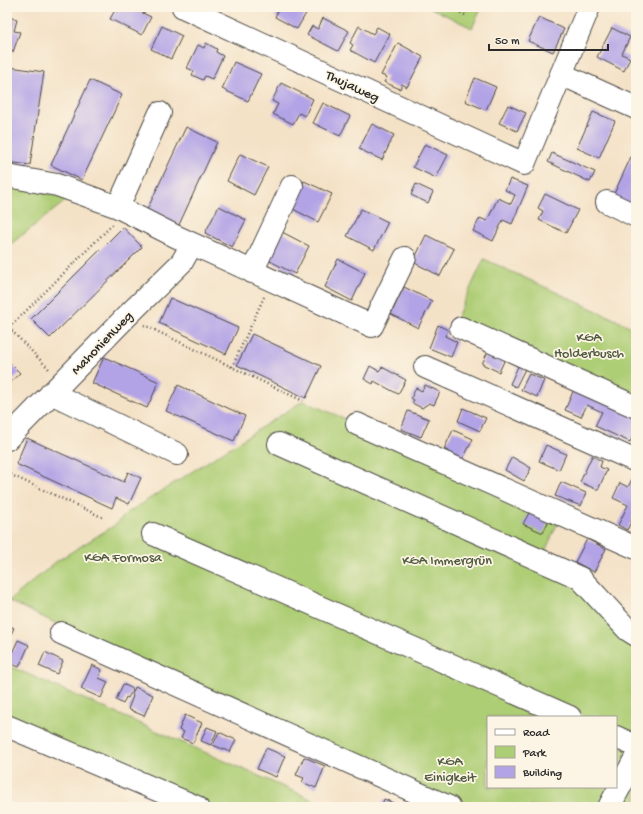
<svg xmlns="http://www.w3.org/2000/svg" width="643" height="814" font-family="'Gochi Hand',sans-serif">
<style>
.green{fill:#aece76;stroke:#6c7c50}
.building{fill:#b2a3e6}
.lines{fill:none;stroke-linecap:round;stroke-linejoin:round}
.minor-casing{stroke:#494642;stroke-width:24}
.path{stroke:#494642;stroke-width:2.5;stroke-dasharray:1 3;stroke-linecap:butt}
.minor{stroke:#fff;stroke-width:22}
.labels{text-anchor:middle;stroke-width:3.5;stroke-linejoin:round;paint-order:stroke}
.street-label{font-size:14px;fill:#2b2b2b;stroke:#fcf5e5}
.park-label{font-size:14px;fill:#525c42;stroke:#fcf5e5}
</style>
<rect width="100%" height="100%" fill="#fcf5e5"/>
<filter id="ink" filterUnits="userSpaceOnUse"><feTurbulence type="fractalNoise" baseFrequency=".025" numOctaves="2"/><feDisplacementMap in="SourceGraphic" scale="8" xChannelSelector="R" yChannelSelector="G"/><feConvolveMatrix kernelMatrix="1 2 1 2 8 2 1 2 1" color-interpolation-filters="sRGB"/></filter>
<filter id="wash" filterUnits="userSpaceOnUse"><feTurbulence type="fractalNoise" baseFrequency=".012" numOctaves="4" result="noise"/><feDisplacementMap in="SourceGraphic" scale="16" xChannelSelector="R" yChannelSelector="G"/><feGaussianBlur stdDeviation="0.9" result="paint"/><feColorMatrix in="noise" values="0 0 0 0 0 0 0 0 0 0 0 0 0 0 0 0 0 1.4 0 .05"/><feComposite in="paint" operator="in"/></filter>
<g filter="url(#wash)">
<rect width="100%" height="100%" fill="#f4e2c7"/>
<!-- green -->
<path class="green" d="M429 7H482L472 28Z
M7 182 68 199 7 247Z
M484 259 636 329V402L456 319Z
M303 401 563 511 543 556 566 576 636 644V736L616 729V717H488V787H610L599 807H461L141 664 9 601 57 561 115 525 127 513Z
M7 665 329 807H204L7 723Z
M616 743 629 749 616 775Z
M636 778V807H620Z"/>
<g id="blocks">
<!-- building -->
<path class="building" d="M121 7H130L151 17 142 35 110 19 115 10 118 12Z
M280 7H303L308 10 297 29 275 17Z
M7 16 17 20 14 31 20 32 13 52 7 50Z
M539 17 564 29 553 52 528 41Z
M323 18 349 31 338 51 307 35 312 26 318 29Z
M162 26 182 36 171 59 151 49Z
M359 26 373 34 377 27 390 34 374 63 350 50 353 45 350 43Z
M612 28 630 37 622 54 630 58 624 71 597 57Z
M206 43 217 49 216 52 223 56 212 79 205 76 203 80 192 75 194 71 187 68 198 45 204 48Z
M398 43 423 57 407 87 402 84 400 89 384 82 387 77 381 75Z
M234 62 261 74 248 101 222 89Z
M10 67 44 72 30 165 7 162V85Z
M475 78 496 87 486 110 465 101Z
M90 80 122 95 82 180 51 165Z
M281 83 313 99 305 116 299 113 293 124 273 114 278 104 272 101Z
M323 103 350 116 340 136 313 123Z
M508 105 526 113 517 131 499 123Z
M593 112 615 121 599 158 577 148Z
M372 124 394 135 382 160 359 149Z
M186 127 217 142 178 227 146 212Z
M425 144 448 155 436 178 413 167Z
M636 146V209L612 198Z
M552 153 595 172 590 182 548 162Z
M240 154 268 167 254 195 227 181Z
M510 179 528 186 512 224 503 220 493 241 473 231 480 218 487 221 498 198 511 204 515 195 505 190Z
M304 181 332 194 318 222 291 208Z
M416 184 433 192 428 203 411 195Z
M545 194 578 210 566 233 539 220 543 211 538 208Z
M219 206 246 220 232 247 205 233Z
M361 209 388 222 374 250 347 236Z
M123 227 142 247 50 338 31 319Z
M282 232 309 246 295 274 268 260Z
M426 235 454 249 440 276 413 262Z
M338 259 365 273 352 301 325 287Z
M404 287 432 301 418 328 391 314Z
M170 298 238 328 226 354 159 323Z
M438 325 448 330 445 336 457 342 451 357 429 348Z
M252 334 321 366 306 398 237 365Z
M489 349 506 357 499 372 482 364Z
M104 357 159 382 147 408 92 383Z
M7 360 20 373 7 385Z
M520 362 527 365 516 387 510 384Z
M370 366 379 371 382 367 406 380 398 394 374 381 373 384 364 379Z
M529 374 544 380 537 397 521 390Z
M178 385 245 416 234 441 166 411Z
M425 385 440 392 434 405 429 403 422 408 412 403 414 400 411 398 416 388 422 391Z
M575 387 636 416V430L630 442 595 426 602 412 587 405 581 417 565 410Z
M463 408 486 418 480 431 458 421Z
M408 411 429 419 421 437 401 429Z
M453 430 473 439 463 459 444 449Z
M27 438 124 482 128 472 141 478 129 504 116 498 112 508 16 464Z
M546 445 566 454 559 470 539 461Z
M592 456 602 461 600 467 607 470 598 490 580 482Z
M512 457 531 468 524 481 505 470Z
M632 479 636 481V512L627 530 618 525 628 505 613 498 620 483 628 487Z
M561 482 586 493 581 506 555 496Z
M530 511 549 520 543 533 523 524Z
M587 539 606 549 594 572 575 562Z
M7 625 14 628 7 642Z
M18 640 29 645 19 667 7 662V654L9 649 13 651Z
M45 652 63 661 57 674 39 666Z
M92 665 102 670 99 678 108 682 101 698 81 689Z
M123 684 133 689 128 698 126 697 123 704 116 700Z
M135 687 153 695 144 716 128 709 133 696 132 695Z
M185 715 202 723 193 743 181 738 184 732 179 730Z
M207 727 217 731 211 745 201 741Z
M219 732 236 740 230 752 213 745Z
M266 748 285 756 276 777 257 769Z
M304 757 325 766 316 788 302 782 304 778 296 775Z
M384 799 398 805 397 807H381Z"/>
</g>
</g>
<g filter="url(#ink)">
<use href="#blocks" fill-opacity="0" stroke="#494642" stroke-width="1"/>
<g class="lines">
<defs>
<path id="minor" d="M183 7 524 164 589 7
M561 74 636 108
M7 176 57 185 118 207 175 236 372 326 405 258
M607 202 636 216
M118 207 160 113
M252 272 292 186
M461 328 636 407
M425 367 636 461
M51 393 177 454
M357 424 636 548
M7 439 126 317 182 262 192 244
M279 444 580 578 628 630 636 635
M153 534 570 717
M61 633 449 807
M7 726 197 807
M616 737 636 746
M609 807 636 757"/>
</defs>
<!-- minor casing -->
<use href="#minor" class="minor-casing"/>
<!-- path -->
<path class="path" d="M450 7 465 15 468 7
M144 325 303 401
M9 328 49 369
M7 330 113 224
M232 367 264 297
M7 473 104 518"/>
<!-- minor -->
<use href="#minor" class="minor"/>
</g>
</g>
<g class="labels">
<!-- street labels -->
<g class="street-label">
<text transform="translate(353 85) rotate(25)" y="5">Thujaweg</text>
<text transform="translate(101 342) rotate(-46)" y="5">Mahonienweg</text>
</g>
<!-- park labels -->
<g class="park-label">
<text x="589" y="341">KGA<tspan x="589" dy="16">Holderbusch</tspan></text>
<text x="123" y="561">KGA Formosa</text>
<text x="447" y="564">KGA Immergrün</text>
<text x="450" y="765">KGA<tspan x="450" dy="16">Einigkeit</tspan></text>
</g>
</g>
<!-- margin -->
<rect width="643" height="814" fill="none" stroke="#fcf5e5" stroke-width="24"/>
<!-- legend -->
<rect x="487" y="716" width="130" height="72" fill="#fcf5e5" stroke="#a8a49b"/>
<rect x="495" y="729" width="20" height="6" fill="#ffffff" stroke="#a8a49b"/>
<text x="523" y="736" font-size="12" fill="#2b2b2b">Road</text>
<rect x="495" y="746" width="20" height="12" fill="#aece76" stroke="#a8a49b"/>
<text x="523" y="756" font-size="12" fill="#2b2b2b">Park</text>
<rect x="495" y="766" width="20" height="12" fill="#b2a3e6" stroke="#a8a49b"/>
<text x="523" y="776" font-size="12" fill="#2b2b2b">Building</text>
<!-- scale -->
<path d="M489 44v6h119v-6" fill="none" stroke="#2b2b2b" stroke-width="2"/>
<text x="495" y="44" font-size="12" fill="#2b2b2b" stroke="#fcf5e5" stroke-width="3" paint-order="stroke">50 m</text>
</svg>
